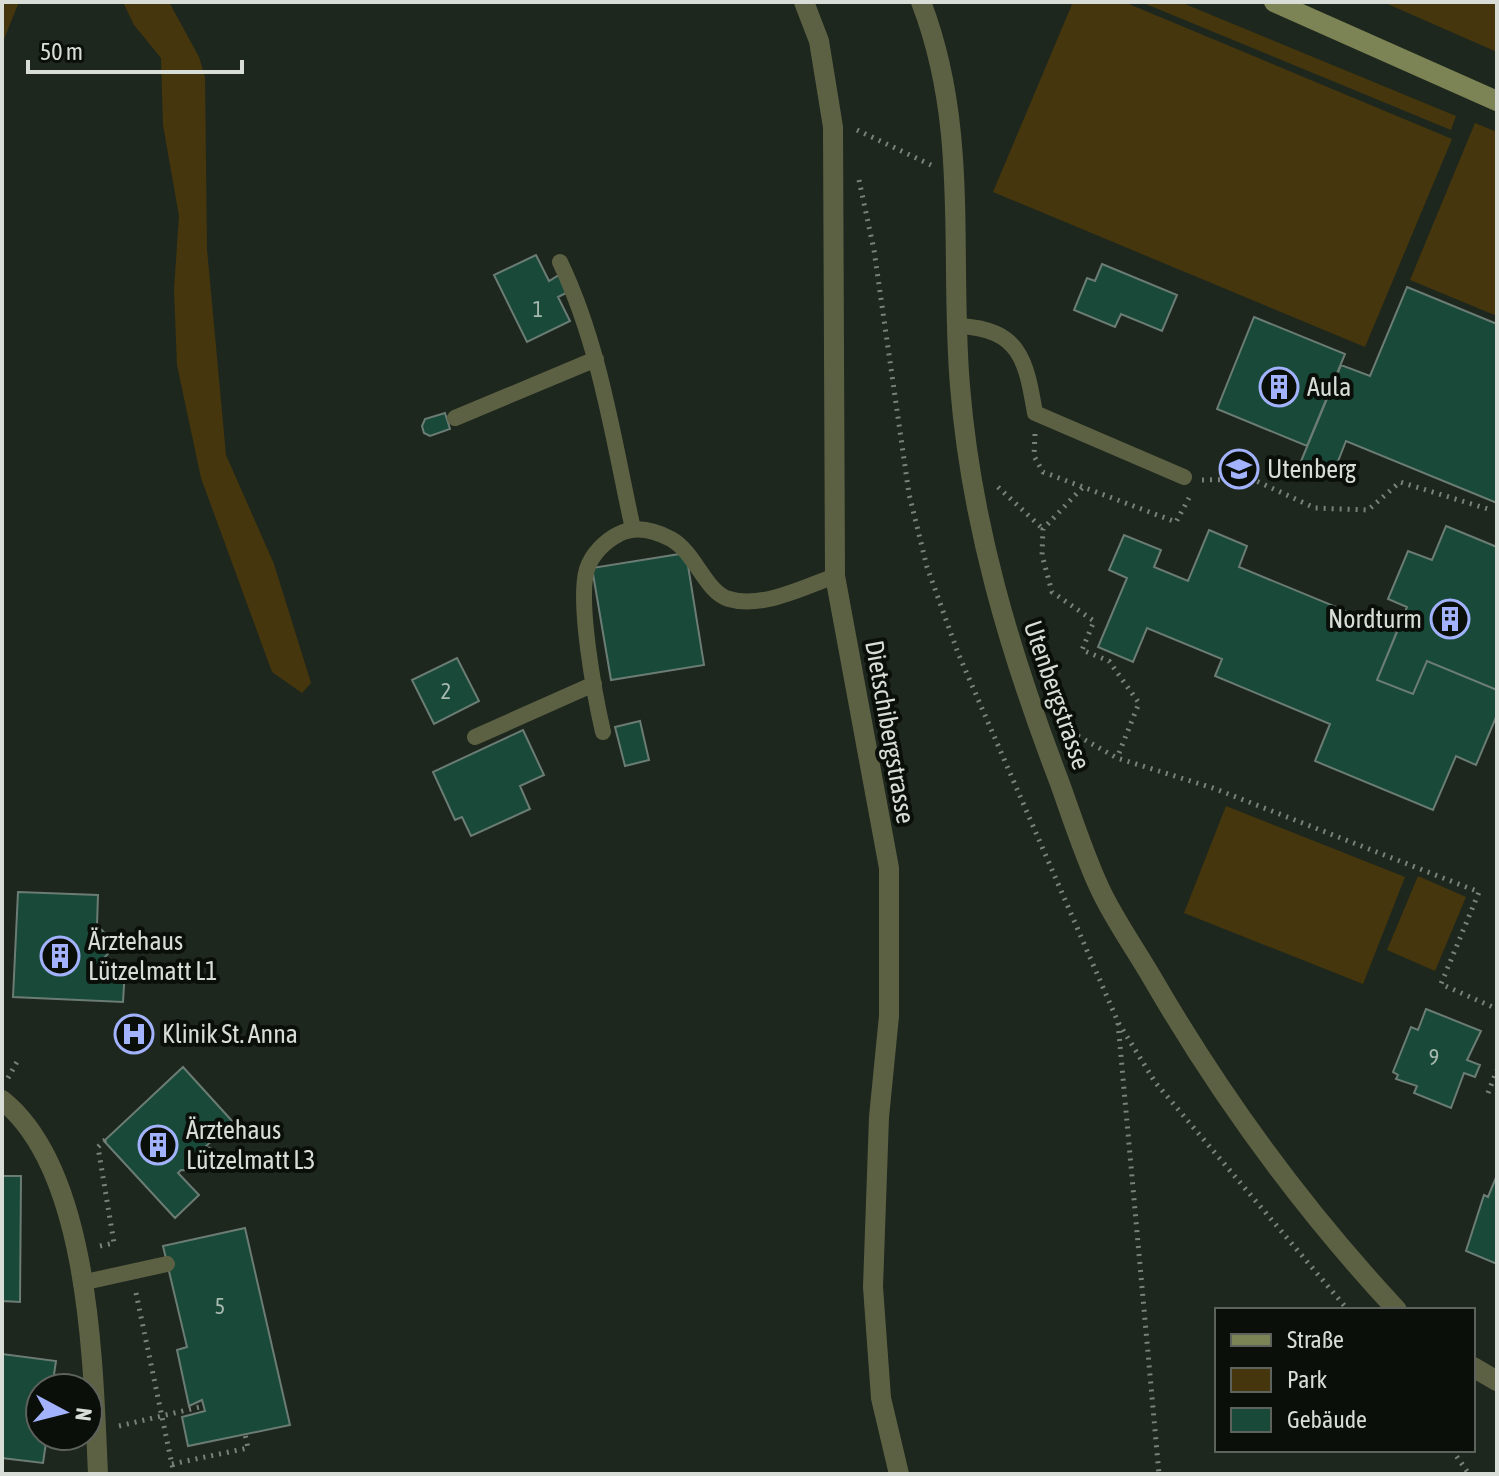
<svg xmlns="http://www.w3.org/2000/svg" width="1499" height="1476" font-family="'Asap Condensed',sans-serif">
<style>
.green{fill:#45360d}
.building{fill:#184939;stroke:#6b7c75;stroke-width:2}
.lines{fill:none;stroke-linecap:round;stroke-linejoin:round}
.path{stroke:#7a8179;stroke-width:5;stroke-dasharray:2 6;stroke-linecap:butt}
.lane{stroke:#5d6144;stroke-width:16}
.street{stroke:#5d6144;stroke-width:20}
.secondary{stroke:#7c8354;stroke-width:20}
.labels{text-anchor:middle;stroke-width:8;stroke-linejoin:round;paint-order:stroke}
.number-label{font-size:22px;fill:#a8b9b0}
.poi-label{font-size:26px;fill:#d8ded7;stroke:#0b0f0a;text-anchor:start}
.street-label{font-size:26px;fill:#d8ded7;stroke:#0b0f0a}
</style>
<rect width="100%" height="100%" fill="#1e271d"/>
<!-- green -->
<path class="green" d="M2 2H19L2 44Z
M123 2H169L199 57 205 77 207 249 226 455 274 564 311 683 302 693 272 672 201 478 177 365 174 289 179 216 163 125 161 58 134 25Z
M1073 2H1124L1452 139 1365 347 993 192Z
M1141 2H1180L1456 116 1451 130Z
M1383 2H1497V52Z
M1475 123 1497 132V316L1410 280Z
M1226 806 1405 877 1363 984 1184 913Z
M1418 876 1466 897 1435 971 1387 950Z"/>
<!-- building -->
<path class="building" d="M536 255 549 281 559 275 568 292 558 297 570 321 527 342 494 275Z
M1102 264 1177 295 1162 331 1121 314 1115 327 1074 310 1087 278 1095 281Z
M1407 287 1497 324V503L1346 441 1331 479 1299 466 1341 365 1370 376Z
M1254 317 1345 354 1307 446 1217 409Z
M445 413 450 429 430 436 424 433 422 426 425 419Z
M1446 526 1497 547V690L1427 661 1413 694 1377 680 1407 607 1388 599 1408 551 1432 560Z
M1209 530 1247 546 1239 567 1397 632 1377 680 1413 694 1427 661 1497 690V715L1476 765 1456 756 1433 810 1315 761 1330 724 1215 676 1222 659 1147 628 1133 662 1098 647 1127 578 1109 570 1124 535 1161 550 1154 567 1188 581Z
M686 553 704 665 611 680 592 568Z
M457 658 479 701 434 724 412 680Z
M640 721 649 760 625 766 615 727Z
M523 730 544 775 520 786 530 809 471 836 462 817 455 820 433 772Z
M18 892 98 895 97 925 116 945 95 968 125 969 123 1002 13 997Z
M1426 1009 1481 1031 1467 1060 1480 1065 1475 1077 1464 1073 1451 1108 1414 1093 1417 1086 1396 1079 1398 1075 1393 1072 1411 1027 1418 1030Z
M183 1067 233 1122 205 1147 211 1148 210 1171 181 1170 178 1173 199 1195 175 1218 104 1141Z
M1497 1175V1264L1466 1251 1484 1195 1488 1197Z
M2 1176H21L20 1302 2 1301Z
M245 1228 290 1425 188 1446 182 1417 205 1411 202 1400 189 1406 177 1350 187 1347 163 1246Z
M2 1354 56 1361 52 1388H40V1436H47L43 1463 2 1458Z"/>
<g class="lines">
<!-- path -->
<path class="path" d="M857 130 931 165
M859 180 874 250 909 494 927 567 958 653 1118 1022 1155 1082 1348 1310
M1035 434 1034 456 1043 472 1176 522 1189 498
M1202 480 1252 479 1315 508 1368 510 1400 482 1488 509
M998 487 1043 529
M1082 488 1043 529 1042 555 1052 592 1094 621 1082 650 1109 661 1139 703 1117 758
M1064 728 1117 758 1213 788 1479 892 1441 984 1497 1009
M1118 1023 1159 1474
M8 1078 18 1060
M1488 1093 1497 1070
M100 1246 114 1243 98 1147 108 1137
M136 1293 174 1474
M119 1426 204 1406
M1452 1450 1469 1474
M172 1464 248 1448 245 1434"/>
<!-- lane -->
<path class="lane" d="M560 262C600 346 613 438 633 529
M959 326C1020 329 1026 360 1035 413L1184 477
M455 418 596 359
M603 732C595 697 577 602 587 569 592 554 605 541 619 534 636 525 654 530 671 539 696 553 705 592 729 599 762 609 804 587 835 576
M475 737 594 684
M81 1283 167 1264"/>
<!-- street -->
<path class="street" d="M804 2 819 41 833 127 835 576 889 868V1016L879 1117 873 1287 881 1398 899 1474
M921 2C970 129 949 256 960 386 971 523 1010 653 1059 781 1072 817 1084 855 1100 889 1114 919 1134 947 1151 976 1221 1097 1301 1207 1397 1310
M2 1100C91 1171 93 1368 98 1474
M1473 1367 1497 1381"/>
<!-- secondary -->
<path class="secondary" d="M1274 2 1497 101"/>
</g>
<!-- icons -->
<defs>
<symbol id="building-ring" viewBox="-11 -11 22 22"><circle r="9.5" fill="#0b0f0a" stroke="#a2b2fd" stroke-width="1.5"/><path d="M-4-6H4V6H1V3H-1V6H-4ZM-2.5-4.3h1.7v1.8h-1.7ZM.8-4.3h1.7v1.8H.8ZM-2.5-1h1.7V.8h-1.7ZM.8-1h1.7V.8H.8Z" fill="#a2b2fd"/></symbol>
<symbol id="school-ring" viewBox="-11 -11 22 22"><circle r="9.5" fill="#0b0f0a" stroke="#a2b2fd" stroke-width="1.5"/><path d="M0-5L7-2L0 1L-7-2ZM-4 1L0 2.5L4 1V4Q0 6-4 4Z" fill="#a2b2fd"/></symbol>
<symbol id="hospital-ring" viewBox="-11 -11 22 22"><circle r="9.5" fill="#0b0f0a" stroke="#a2b2fd" stroke-width="1.5"/><path d="M-5-5h3v3.5h4V-5h3V5h-3V1.5h-4V5h-3Z" fill="#a2b2fd"/></symbol>
</defs>
<g fill-rule="evenodd">
<use href="#building-ring" x="1257" y="365" width="44" height="44"/>
<use href="#school-ring" x="1217" y="447" width="44" height="44"/>
<use href="#building-ring" x="1428" y="597" width="44" height="44"/>
<use href="#building-ring" x="38" y="934" width="44" height="44"/>
<use href="#hospital-ring" x="112" y="1012" width="44" height="44"/>
<use href="#building-ring" x="136" y="1123" width="44" height="44"/>
</g>
<g class="labels">
<!-- number labels -->
<g class="number-label">
<text x="538" y="317">1</text>
<text x="446" y="699">2</text>
<text x="1434" y="1065">9</text>
<text x="220" y="1314">5</text>
</g>
<!-- poi labels -->
<g class="poi-label">
<text x="1307" y="396">Aula</text>
<text x="1267" y="478">Utenberg</text>
<text x="1422" y="628" text-anchor="end">Nordturm</text>
<text x="88" y="950">Ärztehaus<tspan x="88" dy="30">Lützelmatt L1</tspan></text>
<text x="162" y="1043">Klinik St. Anna</text>
<text x="186" y="1139">Ärztehaus<tspan x="186" dy="30">Lützelmatt L3</tspan></text>
</g>
<!-- street labels -->
<g class="street-label">
<text transform="translate(1057 695) rotate(71)" y="9">Utenbergstrasse</text>
<text transform="translate(890 732) rotate(80)" y="9">Dietschibergstrasse</text>
</g>
</g>
<!-- border -->
<rect width="1499" height="1476" fill="none" stroke="#d8ded7" stroke-width="8"/>
<!-- legend -->
<rect x="1215" y="1308" width="260" height="144" fill="#0b0f0a" stroke="#5d625c" stroke-width="2"/>
<rect x="1231" y="1334" width="40" height="12" fill="#7c8354" stroke="#5d625c" stroke-width="2"/>
<text x="1287" y="1348" font-size="24" fill="#d8ded7">Straße</text>
<rect x="1231" y="1368" width="40" height="24" fill="#45360d" stroke="#5d625c" stroke-width="2"/>
<text x="1287" y="1388" font-size="24" fill="#d8ded7">Park</text>
<rect x="1231" y="1408" width="40" height="24" fill="#184939" stroke="#5d625c" stroke-width="2"/>
<text x="1287" y="1428" font-size="24" fill="#d8ded7">Gebäude</text>
<!-- north arrow -->
<g transform="translate(64 1412) rotate(97)"><circle r="38" fill="#0b0f0a" stroke="#5d625c" stroke-width="2"/>
<path d="M0-6L14 30L0 20L-14 30Z" fill="#a2b2fd"/>
<text y="-12" font-size="22" font-weight="bold" text-anchor="middle" fill="#d8ded7">N</text>
</g>
<!-- scale -->
<path d="M28 60v12h214v-12" fill="none" stroke="#d8ded7" stroke-width="4"/>
<text x="40" y="60" font-size="24" fill="#d8ded7" stroke="#0b0f0a" stroke-width="6" paint-order="stroke">50 m</text>
</svg>
